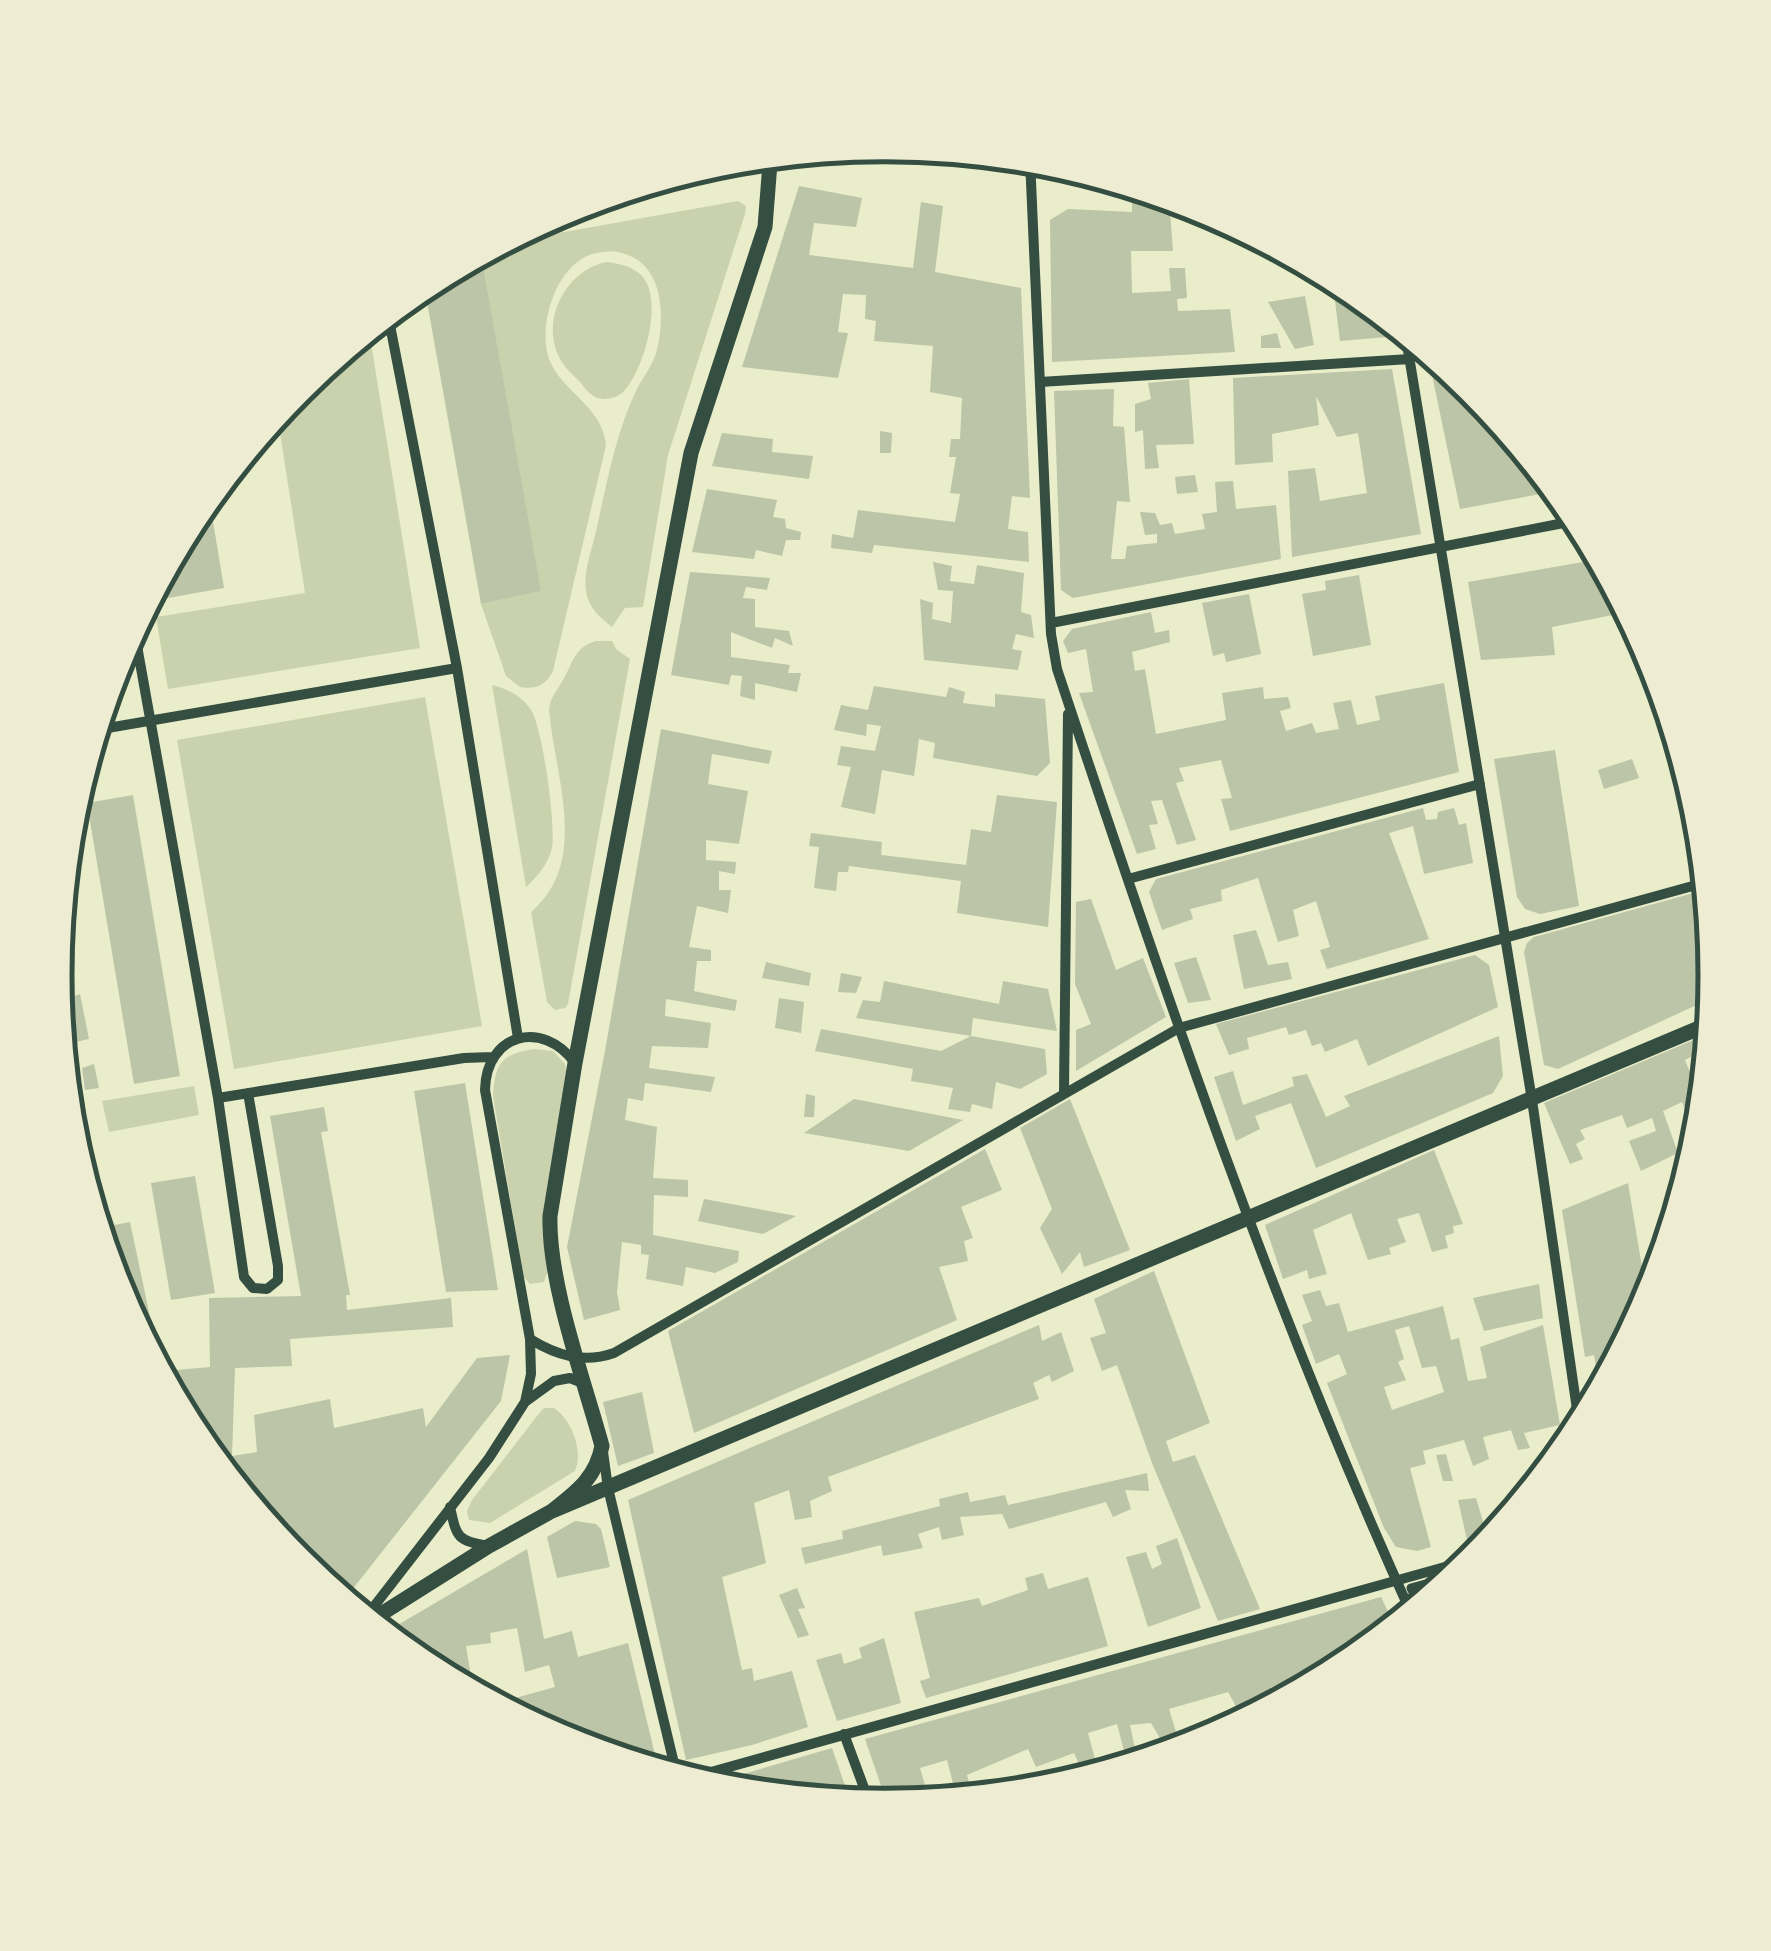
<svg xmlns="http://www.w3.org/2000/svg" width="1771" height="1951" font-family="Signika,sans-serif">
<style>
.green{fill:#cad2ad}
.building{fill:#bcc5a7;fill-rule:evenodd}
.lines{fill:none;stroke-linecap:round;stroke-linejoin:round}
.pedestrian{stroke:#344e41;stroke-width:9}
.minor{stroke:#344e41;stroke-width:10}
.tertiary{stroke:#344e41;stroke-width:15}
.rim{fill:none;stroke:#344e41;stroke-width:5}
</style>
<rect width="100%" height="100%" fill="#e9edc9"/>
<!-- green -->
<path class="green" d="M738 201 746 206 745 214 668 455 643 607 625 608 612 627C600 618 588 607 586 591 583 571 592 550 596 531 607 483 615 435 636 391 643 377 653 365 657 350 665 315 664 264 622 253 611 250 595 252 585 257 554 273 538 327 549 359 563 394 602 405 606 445L553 671C546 685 536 690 520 687L506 676 481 604 540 591 481 254 503 243Z
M607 262C621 264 632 266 642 276 664 300 644 370 624 391 619 397 610 399 603 399 591 398 586 389 579 381 572 374 564 367 559 357 540 319 567 269 607 262Z
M369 330 420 648 168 689 156 617 305 593 277 414 299 388Z
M596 641H612L616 649 630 659 568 1004 565 1008 555 1010 547 1002 531 912C591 861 554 775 549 709 551 695 558 690 564 678 574 660 574 648 596 641Z
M492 685C508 689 522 696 531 710 543 728 556 827 552 848 548 864 538 876 526 887Z
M425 697 482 1026 234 1069 177 740Z
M534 1049 553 1051 565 1064 569 1083 542 1232 548 1270 544 1282 530 1284 523 1276 493 1096C495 1064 501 1054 534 1049Z
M194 1086 199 1115 109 1132 102 1101Z
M554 1408C571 1419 584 1451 575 1471L490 1523 469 1520 467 1511 472 1500 537 1416 544 1408Z"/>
<!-- building -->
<path class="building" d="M799 186 862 198 856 227 814 223 809 255 913 268 921 202 943 206 935 272 1021 288 1030 498 1012 496 1008 529 1028 532 1029 562 874 545 872 553 831 548 832 534 853 538 858 510 955 522 960 494 950 493 956 457H949L951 439H960L962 398 930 392 933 346 874 341 876 321 865 319 866 295 843 294 838 332 848 333 838 378 742 367Z
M1164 196 1169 198 1173 251H1131L1132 293 1171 291 1169 268H1185L1187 298 1177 299 1178 311 1230 309 1235 352 1052 362 1050 220 1068 209 1132 212V199Z
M1225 220 1241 228 1256 236 1235 238Z
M481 254 541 591 481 604 424 285Z
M1332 277 1347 285 1385 316 1388 337 1340 341Z
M1305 296 1314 345 1295 349 1268 302Z
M1277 333 1281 348H1261V336Z
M1427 351 1473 389 1509 432 1510 438H1513L1557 491 1460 509Z
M1392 369 1421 534 1292 557 1288 471 1315 468 1320 501 1367 493 1358 433 1337 437 1316 396 1319 425 1272 434 1273 462 1235 465 1233 378Z
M1189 379 1194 444 1156 445 1159 468 1145 469 1143 430 1135 432V404L1151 399 1148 383Z
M1114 389 1113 426 1124 427 1130 502 1117 501 1111 559H1125L1127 546 1157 543V534L1145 535 1140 512 1155 513 1160 525 1172 523 1175 534 1205 529 1202 514 1217 512 1215 482 1233 481 1236 509 1276 505 1281 559 1073 598 1061 590 1054 391Z
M880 431 892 433 891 453H880Z
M722 433 773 439 772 452 813 456 809 479 712 466Z
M1195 475 1198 492 1177 494 1175 477Z
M707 489 777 500 773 517 785 519 786 528 801 532 800 540H786L782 556 756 550 754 559 692 552Z
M209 497 224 588 157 600 155 589 195 514Z
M1600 559 1628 612 1552 627 1555 655 1481 660 1468 582Z
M933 562 952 566 950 581 974 584 977 565 1024 573 1021 612 1031 615 1034 638 1016 634 1012 649 1022 651 1018 670 924 660 920 599 933 603 932 619 951 623 953 591 938 590Z
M690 572 770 578 767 590 746 587 743 598 755 599V627L789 631 793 646 775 638 772 648 731 632V657L790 665 788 673H801L797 692 755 683V700L740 696 742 676 731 675 729 685 671 675Z
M1359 575 1371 645 1313 656 1302 594 1326 590 1325 581Z
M1249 594 1261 654 1226 662 1224 653 1213 656 1202 603Z
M1151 612 1155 633 1169 630 1170 642 1132 652 1135 671 1145 669 1156 734 1226 720 1222 693 1263 687 1264 699 1288 697 1291 708 1280 711 1286 731 1312 723 1316 733 1339 729 1333 703 1351 700 1357 725 1380 720 1375 696 1444 683 1459 772 1230 831 1221 799 1232 798 1221 760 1179 768 1184 781 1176 783 1196 840 1177 845 1162 800 1151 801 1158 824 1149 825 1156 849 1137 854 1079 693 1093 692 1086 649 1068 653 1063 641 1072 629Z
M114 671 119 699 105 701Z
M874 686 946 697 949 687 965 692 963 703 995 707V694L1045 699 1050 763 1037 776 933 758 935 743 919 739 914 776 882 770 875 814 841 807 851 767 837 765 841 746 875 751 881 726 867 724 866 736 834 730 841 705 868 710Z
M661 729 772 751 769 764 712 754 708 784 748 791 739 844 706 840V860L736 862 735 874 719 871V890H731L728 913 697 906 689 947 711 950V961H697L694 991 737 1000 735 1011 666 999 665 1016 711 1023 708 1048 652 1046 649 1068 715 1077 711 1092 645 1083 643 1101 628 1098 625 1120 657 1127 653 1178 688 1180V1197L654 1195 653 1235 739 1251 738 1262 715 1273 686 1267 683 1286 646 1279 649 1255 641 1254V1245L622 1242 617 1292 620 1310 584 1320 567 1247 605 1051Z
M1555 750 1579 906 1540 914 1525 909 1517 897 1494 759Z
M1632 759 1639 778 1604 789 1598 770Z
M133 795 180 1076 134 1084 87 803Z
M997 795 1057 802 1048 927 957 913 961 881 849 866 848 872H838L836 891 814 888 819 847 809 846 811 833 882 842 881 855 966 865 971 829 991 832Z
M1423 808 1426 820 1437 819 1438 812 1454 808 1459 825 1466 823 1473 863 1424 874 1413 826 1389 833 1429 939 1327 969 1320 950 1330 947 1316 901 1293 910 1299 936 1278 942 1258 878 1221 890 1222 901 1190 909 1193 919 1162 930 1149 892 1156 879Z
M1708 889 1716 976 1714 997 1558 1069 1544 1065 1524 952 1527 943 1534 937Z
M1091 899 1116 970 1143 958 1166 1017 1076 1071V1030L1091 1024 1075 984 1076 902Z
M1256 930 1268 965 1288 962 1292 979 1244 989 1233 935Z
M1475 955 1489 965 1498 1007 1368 1066 1357 1039 1325 1052 1321 1043 1312 1046 1306 1030 1289 1035 1286 1027 1247 1038 1249 1049 1229 1055 1216 1024Z
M1196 957 1211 1000 1188 1003 1174 963Z
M766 962 811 973 809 986 762 978Z
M841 973 862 977 856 993 838 992Z
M884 981 999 1004 1003 981 1048 989 1057 1031 973 1018 971 1036 856 1018 863 1000 880 1002Z
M80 994 89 1039 62 1045 60 1023 63 1022 58 1002Z
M779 998 804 1002 801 1033 775 1028Z
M821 1029 941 1051 971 1036 1045 1049 1047 1074 1020 1089 996 1082 992 1109 972 1104 970 1112 948 1109 953 1088 911 1081 913 1069 815 1051Z
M1499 1036 1503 1076 1493 1093 1316 1168 1291 1103 1255 1116 1260 1129 1236 1141 1214 1077 1233 1071 1243 1105 1294 1086 1292 1077 1307 1074 1326 1117 1350 1106 1344 1096Z
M1696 1039 1700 1052 1685 1060 1703 1104 1699 1142 1682 1102 1663 1111 1678 1153 1641 1171 1629 1141 1656 1131 1652 1118 1627 1128 1622 1115 1580 1130 1585 1139 1576 1144 1583 1159 1570 1164 1544 1103Z
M94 1064 99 1088 85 1090 82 1068Z
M465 1083 498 1290 446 1292 414 1091Z
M806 1094 815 1096 814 1117H804Z
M854 1099 963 1120 909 1151 804 1133Z
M1070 1099 1130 1250 1084 1267 1080 1252 1062 1274 1040 1228 1052 1209 1020 1128Z
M324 1107 328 1131 321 1132 350 1295H346L347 1310 451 1298 453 1327 290 1339 292 1366 235 1368 232 1456 257 1452 254 1415 330 1399 334 1428 423 1408 426 1427 477 1358 510 1355 501 1401 344 1600 306 1569 297 1533 277 1537 195 1436 170 1391 168 1378 164 1379 133 1321 122 1265 112 1267 104 1227 130 1222 156 1345 165 1371 210 1367 209 1298 301 1296 270 1116Z
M985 1149 1002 1190 961 1207 973 1238 964 1241 968 1261 939 1267 957 1320 694 1433 668 1331Z
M1434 1150 1463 1224 1453 1226 1454 1233 1445 1236 1448 1248 1432 1252 1419 1213 1397 1219 1406 1242 1389 1248 1391 1254 1368 1260 1351 1213 1313 1230 1327 1274 1309 1279 1307 1270 1283 1279 1265 1225Z
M195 1176 215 1293 171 1300 151 1183Z
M1628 1183 1648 1303 1628 1339 1617 1342 1619 1357 1592 1406 1590 1391H1600L1594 1355 1585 1357 1562 1210Z
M704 1199 796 1216 763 1234 698 1221Z
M1154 1271 1210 1423 1166 1441 1173 1462 1195 1455 1260 1609 1218 1621 1152 1463 1117 1365 1102 1371 1090 1338 1106 1333 1094 1299Z
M1539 1284 1543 1318 1484 1331 1473 1298Z
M1320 1290 1326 1306 1339 1303 1348 1332 1443 1306 1451 1340 1459 1338 1468 1381 1487 1378 1480 1347 1543 1325 1560 1425 1524 1433 1530 1448 1518 1450 1511 1430 1483 1437 1489 1459 1473 1466 1464 1440 1423 1451 1426 1464 1410 1468 1431 1547 1417 1551 1396 1547 1384 1528 1327 1383 1347 1374 1339 1354 1316 1364 1302 1325 1312 1321 1302 1295ZM1409 1326 1422 1368 1436 1366 1444 1392 1392 1410 1384 1387 1406 1380 1398 1362 1404 1359 1395 1330Z
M1039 1325 1042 1341 1061 1332 1074 1371 1052 1382 1049 1375 1033 1383 1039 1399 828 1477 832 1491 810 1501 812 1517 795 1520 789 1490 754 1503 766 1563 722 1577 742 1670 752 1668 754 1681 792 1671 808 1727 752 1745 686 1760 628 1500Z
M642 1392 654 1453 618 1466 603 1402Z
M1446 1454 1453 1481H1443L1436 1455Z
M1147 1473 1149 1491 1125 1490 1131 1509 1113 1517 1106 1502 1009 1529 1002 1514 960 1517 964 1535 942 1540 939 1527 918 1534 923 1548 883 1556 881 1545 805 1564 801 1548 843 1539 842 1531 940 1506 939 1499 968 1492 970 1502 1005 1495 1008 1505Z
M1476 1498 1487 1535 1467 1540 1458 1500Z
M575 1521 596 1524 601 1529 610 1567 557 1578 547 1537Z
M1177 1538 1201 1608 1148 1627 1126 1557 1146 1552 1152 1569 1162 1564 1156 1546Z
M527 1549 544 1639 572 1631 578 1657 628 1643 659 1771 575 1745 574 1742 567 1743 494 1704 555 1687 549 1665 525 1672 517 1628 490 1633 491 1643 466 1646 473 1689 469 1690 424 1666 384 1633Z
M1043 1573 1048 1589 1088 1577 1108 1646 926 1698 920 1681 930 1678 914 1612 979 1598 982 1606 1028 1590 1025 1578Z
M797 1588 805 1608 798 1609 809 1635 798 1638 779 1595Z
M1381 1597 1395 1626 1346 1666 1289 1697 1284 1689 1237 1708 1228 1692 1169 1709 1179 1742 1164 1745 1151 1723 1130 1725 1138 1763 1128 1766 1117 1724 1088 1733 1099 1774 1073 1782 1072 1779 1084 1775 1074 1753 1036 1767 1028 1749 967 1775 973 1797 957 1799 947 1760 920 1768 928 1795 903 1804 888 1806 865 1739Z
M884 1638 901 1703 837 1721 816 1660 841 1653 844 1664 862 1658 859 1648Z
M832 1748 851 1803 824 1800 821 1789 788 1796 723 1790 706 1785Z"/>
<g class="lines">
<!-- pedestrian -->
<path class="pedestrian" d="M1420 1606 1411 1588 1458 1575"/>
<!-- minor -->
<path class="minor" d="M1030 159 1051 634 1057 669C1163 988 1272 1307 1411 1613
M648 184 770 163
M388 315 457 668 518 1038
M1405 332 1532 1100 1580 1430
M1040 382 1410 359
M1051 623 1579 520
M134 629 218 1098 244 1277 253 1288 267 1289 278 1280V1266L248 1093
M96 730 457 668
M1128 879 1480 784
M1064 1093 1068 714
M218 1098 464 1058 492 1057
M530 1339C556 1355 583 1364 614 1353L1179 1028 1707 882
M525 1402 531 1374 530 1339 485 1090C486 1033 543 1019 575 1063
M603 1452 608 1488 677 1776
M450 1507C457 1539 457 1540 489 1546
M365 1618 489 1458 525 1402 554 1381 570 1378 585 1384
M844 1734 870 1804
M686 1779 1477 1558"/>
<!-- tertiary -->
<path class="tertiary" d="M552 1511C576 1492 596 1478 602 1446 584 1380 548 1282 550 1216L575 1063 691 453 765 227 770 163 854 148
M370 1621 489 1546 552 1511 1711 1023"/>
</g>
<!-- crop -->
<path d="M0 0H1771V1951H0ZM72 975a813 813 0 1 1 1626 0a813 813 0 1 1-1626 0Z" fill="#eeecd3" fill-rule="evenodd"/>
<path class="rim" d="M72 975a813 813 0 1 1 1626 0a813 813 0 1 1-1626 0Z"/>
</svg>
